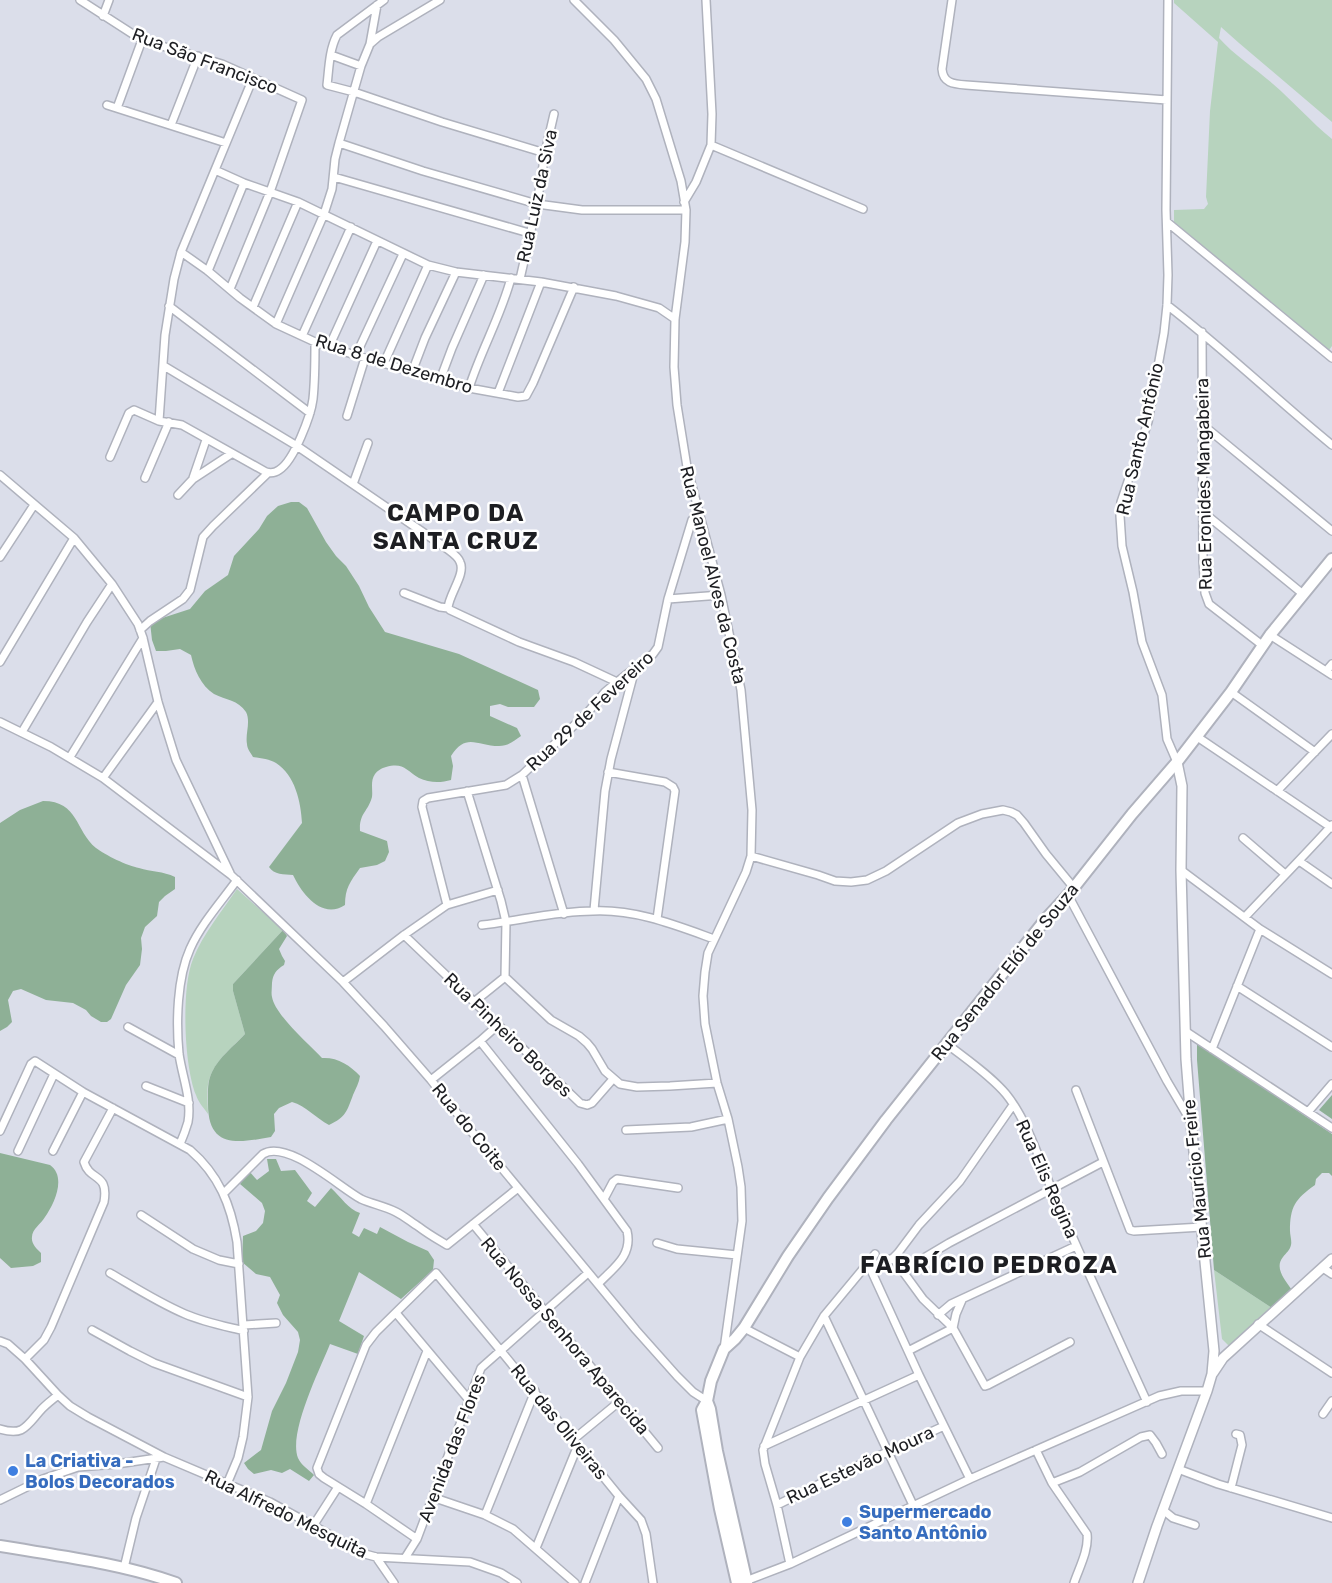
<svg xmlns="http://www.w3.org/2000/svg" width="1332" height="1583" font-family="Rubik,sans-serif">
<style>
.green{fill:#b7d3be}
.forest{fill:#8eb096}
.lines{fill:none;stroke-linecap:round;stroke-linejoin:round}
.minor-casing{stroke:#afb2bd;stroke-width:10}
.tertiary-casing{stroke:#afb2bd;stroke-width:12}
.secondary-casing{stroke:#afb2bd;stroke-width:14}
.primary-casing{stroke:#afb2bd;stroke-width:14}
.minor{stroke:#fff;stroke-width:7}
.tertiary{stroke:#fff;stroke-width:9}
.secondary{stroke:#fff;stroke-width:10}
.primary{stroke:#fff;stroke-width:10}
.shop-dot{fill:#3f7fe0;stroke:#fff;stroke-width:2}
.labels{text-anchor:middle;stroke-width:5;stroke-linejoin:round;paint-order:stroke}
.street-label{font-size:18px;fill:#1d1e22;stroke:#fff}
.shop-label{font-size:18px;font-weight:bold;fill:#366cbe;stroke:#fff;text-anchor:start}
.district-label{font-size:24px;font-weight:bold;letter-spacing:1.5px;fill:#1d1e22;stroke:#fff}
</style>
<rect width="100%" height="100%" fill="#dbdeea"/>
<!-- green -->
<path class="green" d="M1174 0H1332V122L1239 43 1221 27 1219 38C1234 55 1255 68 1273 84 1293 101 1311 122 1332 139V346L1329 350 1174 222V210L1204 209 1208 204 1206 197 1210 111 1218 42 1174 3Z
M237 889 283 930 233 984V991L245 1034C232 1048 215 1060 209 1080 206 1090 208 1104 208 1114 204 1108 198 1102 196 1095 184 1066 181 988 193 959 203 934 222 911 237 889Z
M1214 1270 1272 1308 1230 1347 1222 1339Z"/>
<!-- forest -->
<path class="forest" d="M291 502H299L307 508 326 542 336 556 346 566 359 586 369 607 385 632 459 654 538 690 540 699 534 707H508L500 704 490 706V716L517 728 521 736C514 741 508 746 499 746 477 746 466 732 451 756L453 766 451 780C441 783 429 783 419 778 406 770 403 762 386 767 382 768 377 771 375 774 370 781 373 790 372 797 368 812 359 813 360 831L387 841 389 852 385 861 377 865 360 868C350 882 345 888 345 905 322 920 302 894 293 875 284 874 274 875 269 867L302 823C301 802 295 775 276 763 270 759 260 758 253 757 251 753 247 749 247 744 245 734 251 722 246 712 238 700 226 700 214 694 201 686 194 669 191 655L180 649 166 651H156L152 640 150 622 190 609 205 591 228 575 234 556 259 529 267 516 278 506Z
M43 801C79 801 75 831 96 848 105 855 128 866 139 868 151 872 163 871 175 877V889L165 896 159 902 157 916 145 927 141 938 142 949 140 965 126 985 111 1019 107 1022H101L91 1016 86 1010 73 1003 46 1000 21 989 13 991 8 1000 12 1022 7 1027 0 1031V823L20 810Z
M283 930 287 936 279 949 282 956 285 961 284 965C276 970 273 974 272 983 272 988 271 993 272 997 275 1015 309 1044 322 1058 337 1057 350 1065 360 1076 359 1083 356 1088 353 1095 347 1111 346 1117 329 1125 316 1118 306 1106 292 1102L279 1108 274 1114 275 1131 271 1137C238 1143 208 1149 208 1104 208 1093 207 1082 212 1072 219 1057 234 1046 245 1034L233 991V984Z
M1197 1043 1332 1134V1176L1329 1173H1322L1316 1179 1315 1185C1295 1199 1290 1207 1290 1231 1290 1235 1292 1241 1291 1245 1290 1250 1286 1253 1283 1257 1274 1268 1285 1280 1292 1290L1272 1308 1214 1270 1197 1060Z
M1332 1095V1119L1319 1110Z
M0 1153 50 1165C67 1177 54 1204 45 1217 41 1224 32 1229 32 1237 31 1244 37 1249 41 1253V1262L33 1266 11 1268 0 1258Z
M267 1159H276L281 1171 295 1170 312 1193 307 1201 315 1207 331 1188C341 1197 348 1209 360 1213L352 1233 359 1237 364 1228 377 1234 380 1227 408 1242 428 1251 434 1260 433 1270 401 1299 359 1272 339 1321 364 1336 358 1354 330 1344C320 1369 288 1433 298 1458 301 1465 309 1470 314 1475L309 1481 290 1469 282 1473 271 1470 254 1474 248 1469 244 1463 261 1450 272 1411 286 1383 298 1352 300 1340 298 1332 283 1315 277 1303 280 1295 270 1277 256 1274 242 1262 243 1236 256 1231 263 1223 265 1211 262 1203 240 1184 249 1171 257 1180 269 1171Z"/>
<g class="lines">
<defs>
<path id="minor" d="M80 0 142 40 222 64 302 100 270 192 230 289
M384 0 337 35C329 50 329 69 327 85L354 92 442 122 545 153
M574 0 614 40 646 79 656 99 681 181 686 210 685 242 675 319 674 367 677 405 687 467 721 595 741 690 752 810 751 856 746 872 708 953 705 972 703 996 705 1024 717 1083 728 1119 738 1167 741 1187 742 1221 724 1349
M952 0 942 69C943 83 953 84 966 85L1167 100
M1168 0 1166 210 1168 275 1167 305 1164 333 1148 422 1121 502 1120 516 1122 546 1133 592 1142 642 1162 695 1167 739 1177 762
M103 16 109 0
M370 44 377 5
M331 55 361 66
M107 105 226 143
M117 108 142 40
M171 125 198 56
M339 143 423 171 537 204 582 210H686
M711 145 863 209
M215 170 244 183 298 202 428 265 456 272 541 282 616 296 659 308 675 319
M334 177 529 233
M684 202 696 182 711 145 712 114 706 0
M1167 222 1332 358
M181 252 208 271 240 298 276 324 315 342 342 351 440 380 469 388 518 397 526 396 533 383 574 287
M208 271 244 183
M520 279 537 204 545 153 554 114
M1167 305C1224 349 1276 399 1332 445
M169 306 310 413
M253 307 298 202
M276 324 324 214 332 189 335 159 339 143 361 66 370 44 378 37 440 0
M1202 332 1203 561 1205 593 1209 604 1262 645
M302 336 351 227
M329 347 377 241
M356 355 403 254
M384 363 428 265
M164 366 297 446 446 548C451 552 458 556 460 562 466 574 449 594 448 608
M412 372 425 338 456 272
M440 380 452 348 484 275
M469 388C481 350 501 316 511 278
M498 393 541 282
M347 416 365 358
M159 421 165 335 174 279 181 252 253 78
M1203 425 1332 531
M110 457 129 413 134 410 159 421 182 425 266 472C270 473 275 473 279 470 294 461 311 415 313 399 315 380 315 361 315 342
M0 475 74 538 112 584 138 624 143 638 158 702 176 760 230 873
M145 478 169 422
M193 478 206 440
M353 484 368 443
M178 495 193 479 231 454
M1203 512 1303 594
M0 557 34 505
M404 593 440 607 448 608 450 610 519 642 574 662 617 682
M668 599 721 595
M140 630 150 621 183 599 190 590 203 537 213 526 268 473
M1270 635 1332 675
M0 662 74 538
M1326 671 1332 664
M1231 692 1315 752
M0 722 51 747 103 778 231 875 343 982 384 1026 431 1080 471 1131 636 1330 677 1376 693 1392 707 1401
M22 732 87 622 112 584
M1196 736 1332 828
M70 757 143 638
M608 772 665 782 673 787 675 791 657 919
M522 775 564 914
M103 778 158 702
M467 791 501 901 506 922 505 977 474 1002
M1277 791 1332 734
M1243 838 1285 874
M751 856 818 875 835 881 851 882 867 880 886 871 958 823 982 814 1003 810 1011 812 1017 815 1024 823 1046 854 1074 888
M1299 861 1332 884
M1181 870 1260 929 1332 974
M1068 895 1167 1081 1190 1120
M447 905 422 807 423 801 428 798 506 785 522 775 588 712 605 692 617 682 653 654 658 647 668 599 692 520 698 513
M594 910 605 791 611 759 635 669
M1245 917C1274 886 1304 856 1332 825
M482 925C518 921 556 911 593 911 635 909 675 925 714 939
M404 935 580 1103 587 1105 592 1103 613 1079
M505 977 551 1020 579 1036 587 1043 592 1049 605 1071 620 1084 637 1087 670 1086 717 1083
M343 982 404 935 447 905 498 890
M1237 986 1332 1047
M128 1027 179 1055
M1185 1031 1332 1128
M480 1041 578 1164 627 1231C633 1256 613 1268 598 1284
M947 1044C966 1059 990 1075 1006 1094 1028 1121 1041 1165 1055 1197 1085 1266 1116 1334 1147 1402
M1212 1049 1260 929
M431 1080 480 1041 498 1025
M146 1086 189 1103
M1076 1090 1130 1230 1134 1231 1202 1227
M1308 1112 1332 1084
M626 1130 691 1127 728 1119
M0 1131 31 1064 35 1061 83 1092 190 1150C219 1175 231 1205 237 1242L248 1397 243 1437 238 1458 227 1484
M180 1144C183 1137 186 1129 188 1122 192 1099 182 1076 179 1054 176 1022 177 978 190 949 201 924 221 902 237 880
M18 1151 54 1074
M53 1151 83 1092
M224 1193 263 1154C287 1139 339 1187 361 1199 372 1204 384 1206 396 1212 404 1216 411 1222 419 1227 428 1234 437 1239 447 1245L518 1188
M604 1199 613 1182 617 1179 678 1188
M141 1215 193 1249 219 1260 239 1264
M473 1224 658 1448
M657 1243 677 1249 737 1255
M893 1258 923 1299 953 1328 985 1386 988 1385 1070 1342
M870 1268 919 1375 970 1479
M1323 1268 1332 1274
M863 1269 875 1254
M902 1271 949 1243 1103 1162
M110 1273C134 1287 159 1303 185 1314 204 1322 224 1326 244 1331
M396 1313 469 1400
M938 1315 951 1304 1076 1246
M824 1316 913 1505
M1258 1324 1332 1373
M244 1325 276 1323
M744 1328 800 1357
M92 1330 130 1351 154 1363 248 1397
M0 1341 8 1344 25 1359 58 1395 70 1406 88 1417 164 1457 270 1502 365 1554 376 1557 470 1562 501 1573 517 1583
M908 1351 953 1328 956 1314 962 1300
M25 1359 44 1340 51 1327 104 1202C109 1172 90 1182 84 1162L113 1108
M1323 1414 1332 1401
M0 1429C23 1436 26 1427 40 1411 45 1405 52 1400 58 1395
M574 1439 620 1401
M764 1446 919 1375
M1036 1450 1052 1483 1087 1534C1089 1550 1079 1568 1074 1583
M1178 1469 1218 1484 1332 1518
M1052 1483 1080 1472 1141 1437 1150 1435 1156 1443 1162 1454
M1231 1488 1242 1445 1240 1435 1236 1434
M432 1497 485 1515 513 1529 575 1583
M0 1500 43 1479 78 1467 117 1464 164 1457
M366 1504 427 1351
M777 1505 848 1470 944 1426
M1163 1510 1173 1518 1195 1525
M485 1515 535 1391
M313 1526 338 1487
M417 1539 366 1504 324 1478 319 1474 317 1468 366 1345 376 1332 436 1273 501 1351 619 1496 641 1520 646 1534 653 1583
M536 1548 578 1445
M376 1557 394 1583
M405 1558 417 1539 481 1368 588 1273
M790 1564 777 1505 765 1464 763 1450 800 1357 824 1316 863 1269 893 1258 898 1253 919 1225 960 1181 1013 1105
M124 1568 136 1518 156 1459
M743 1582 790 1564 970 1479 1159 1396 1181 1391H1207
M585 1583 619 1496"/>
<path id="tertiary" d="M1213 1373 1223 1358 1332 1259
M1138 1583 1157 1526 1207 1391 1212 1374 1214 1351 1191 1122 1186 1059 1181 870 1182 786 1177 762"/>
<path id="secondary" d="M0 1546C59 1556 120 1563 176 1583"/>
<path id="primary" d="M707 1401 710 1409 717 1451 747 1583
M737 1583 720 1509 702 1410 707 1401 711 1381 724 1349 735 1339 744 1328 788 1256 828 1198 886 1120 1045 920 1068 895 1132 814 1177 762 1231 692 1270 635 1332 559"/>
</defs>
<!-- minor casing -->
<use href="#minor" class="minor-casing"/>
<!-- tertiary casing -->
<use href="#tertiary" class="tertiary-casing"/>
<!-- secondary casing -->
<use href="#secondary" class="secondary-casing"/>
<!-- primary casing -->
<use href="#primary" class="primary-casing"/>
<!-- minor -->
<use href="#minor" class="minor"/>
<!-- tertiary -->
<use href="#tertiary" class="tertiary"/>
<!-- secondary -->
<use href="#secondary" class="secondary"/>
<!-- primary -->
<use href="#primary" class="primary"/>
</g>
<!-- markers -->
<g class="shop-dot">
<circle cx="13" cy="1471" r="6"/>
<circle cx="847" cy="1522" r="6"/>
</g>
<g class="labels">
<!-- street labels -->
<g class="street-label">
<text transform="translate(205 61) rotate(21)" y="6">Rua São Francisco</text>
<text transform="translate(537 196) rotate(-78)" y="6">Rua Luiz da Siva</text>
<text transform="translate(394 364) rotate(17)" y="6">Rua 8 de Dezembro</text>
<text transform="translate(1140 439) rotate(-77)" y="6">Rua Santo Antônio</text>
<text transform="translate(1204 484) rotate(-91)" y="6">Rua Eronides Mangabeira</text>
<text transform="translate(713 575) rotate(76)" y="6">Rua Manoel Alves da Costa</text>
<text transform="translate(590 711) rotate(-43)" y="6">Rua 29 de Fevereiro</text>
<text transform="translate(1005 972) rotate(-51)" y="6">Rua Senador Elói de Souza</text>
<text transform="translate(508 1035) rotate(44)" y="6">Rua Pinheiro Borges</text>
<text transform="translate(469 1127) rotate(51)" y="6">Rua do Coite</text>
<text transform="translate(1047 1179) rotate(66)" y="6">Rua Elis Regina</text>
<text transform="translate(1197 1179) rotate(-96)" y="6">Rua Maurício Freire</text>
<text transform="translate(565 1336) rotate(50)" y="6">Rua Nossa Senhora Aparecida</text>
<text transform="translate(559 1422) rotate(51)" y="6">Rua das Oliveiras</text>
<text transform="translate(452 1448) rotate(-69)" y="6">Avenida das Flores</text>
<text transform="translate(860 1465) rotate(-25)" y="6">Rua Estevão Moura</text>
<text transform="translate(286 1514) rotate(26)" y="6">Rua Alfredo Mesquita</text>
</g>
<!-- shop labels -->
<g class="shop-label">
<text x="25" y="1467">La Criativa -<tspan x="25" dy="21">Bolos Decorados</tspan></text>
<text x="859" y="1518">Supermercado<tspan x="859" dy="21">Santo Antônio</tspan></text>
</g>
<!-- district labels -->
<g class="district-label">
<text x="456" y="521">CAMPO DA<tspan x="456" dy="28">SANTA CRUZ</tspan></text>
<text x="989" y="1273">FABRÍCIO PEDROZA</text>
</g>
</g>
</svg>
